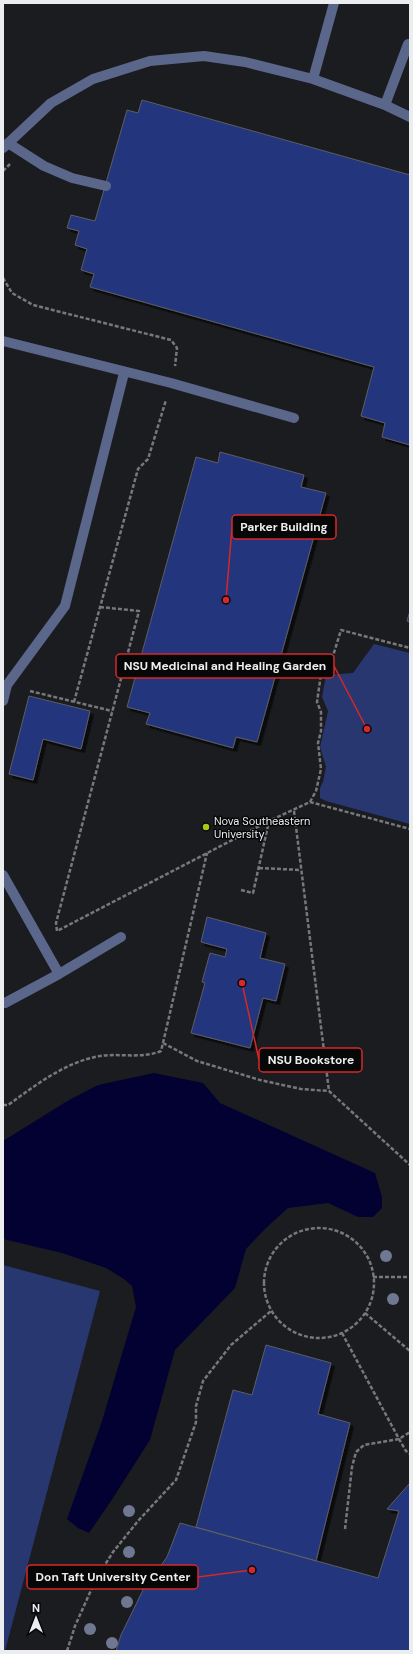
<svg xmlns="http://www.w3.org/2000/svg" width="413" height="1654" font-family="'DM Sans',sans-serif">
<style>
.green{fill:#28376f}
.water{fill:#030032}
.building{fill:#23347d;stroke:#5d5e63;filter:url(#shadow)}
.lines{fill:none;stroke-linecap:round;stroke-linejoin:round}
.path{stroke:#77787b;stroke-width:2.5;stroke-dasharray:4 2;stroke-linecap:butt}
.minor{stroke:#5b678a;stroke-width:10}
.tree{fill:#6f7791}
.poi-dot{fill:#abc615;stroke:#070708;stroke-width:1.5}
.labels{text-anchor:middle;stroke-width:3;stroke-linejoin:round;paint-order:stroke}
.poi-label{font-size:11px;fill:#ecedef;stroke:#070708;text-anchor:start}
.leader{fill:none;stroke:#d62828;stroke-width:1.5}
.callout-dot{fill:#d62828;stroke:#070708;stroke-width:1.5}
.callout{fill:#070708;stroke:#d62828;stroke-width:1.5}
.callout-label{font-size:12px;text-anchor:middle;font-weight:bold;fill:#ecedef}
</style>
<defs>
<filter id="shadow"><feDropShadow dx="3.5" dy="3.5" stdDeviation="0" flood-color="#0009"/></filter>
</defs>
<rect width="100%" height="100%" fill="#1b1c20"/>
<!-- green -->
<path class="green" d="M374 644 410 653V824L326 801 320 798V788L323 782 326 767 320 747 328 711 322 697 326 675 353 673Z
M3 1265 100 1291 5 1651H3Z"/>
<!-- water -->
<path class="water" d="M154 1073 203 1083 220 1103 375 1173 382 1197V1208L373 1217H358L328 1203 288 1208 267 1227 246 1249 235 1288 175 1350 150 1440 111 1501 89 1533 78 1528 67 1519 102 1421 136 1307 132 1286 124 1279 106 1268 62 1253 3 1239V1141L69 1100 98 1085Z"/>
<!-- building -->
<path class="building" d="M142 100 410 175V445L382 437 385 423 361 416 374 367 90 287 94 274 81 270 87 249 75 245 79 231 67 228 71 215 95 221 127 110 138 113Z
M220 452 304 475 301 487 326 493 257 742 236 737 233 748 146 724 150 713 127 707 196 457 218 463Z
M410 611V622L407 621Z
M29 696 90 711 81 749 43 739 33 780 9 774Z
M207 917 266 933 260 958 285 964 276 1001 263 998 250 1048 191 1033 205 983 202 982 210 953 225 957 227 949 201 942Z
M266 1345 331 1363 318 1414 350 1423 316 1561 196 1527 233 1390 252 1395Z
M410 1483V1651H116L121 1635 143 1590 167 1557 180 1523 378 1578 399 1511 387 1509Z"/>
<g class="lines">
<!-- path -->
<path class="path" d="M3 171 10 164
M3 278 12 293 33 305 171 340 177 348 175 366
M100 607 139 611 56 923 57 931 269 821 310 802 410 829
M30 691 112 711
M74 702 138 469 148 459 166 400
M310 802 316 791 321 769 318 743 321 731V712L317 702 321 674 333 656 341 630 410 648
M294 811 329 1091
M259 868 301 870
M241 890 253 893 269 821
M163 1043 207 853
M3 1105H8C36 1085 65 1062 100 1056 120 1053 142 1059 161 1051L163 1043 197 1061 260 1080 301 1089 329 1091 410 1165
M264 1283a55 55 0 1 1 110 0a55 55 0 1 1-110 0Z
M373 1277H410
M365 1313 410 1351
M342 1333 399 1439 406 1451 410 1454
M345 1529 352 1467 356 1452 364 1445 399 1439 410 1432
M67 1651 75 1626 96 1579 113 1552 138 1521 176 1480 196 1422V1406L203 1381 231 1345 271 1311"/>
<!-- minor -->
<path class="minor" d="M313 79 334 3
M385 105 408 44 410 45
M8 143 44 166 72 178 106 186
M3 148 51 103 93 79 150 61 204 56 245 62 313 79 385 105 410 117
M3 341 171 383 294 418
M3 701 7 685 65 606 124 373
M3 875 59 974
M5 1003 59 974 121 937"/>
</g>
<!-- trees -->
<g class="tree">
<circle cx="386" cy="1256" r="6"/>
<circle cx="393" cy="1299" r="6"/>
<circle cx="129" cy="1511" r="6"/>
<circle cx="129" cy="1552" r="6"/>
<circle cx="127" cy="1602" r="6"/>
<circle cx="90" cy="1629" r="6"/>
<circle cx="112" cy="1643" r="6"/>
</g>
<!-- markers -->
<circle class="poi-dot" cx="206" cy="827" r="4"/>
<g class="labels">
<!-- poi labels -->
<g class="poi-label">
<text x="214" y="825">Nova Southeastern<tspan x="214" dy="13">University</tspan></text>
</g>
</g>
<!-- callouts -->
<path class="leader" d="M226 600L232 527M367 729L334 666M242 983L259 1060M252 1570L198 1577"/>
<g class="callout-dot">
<circle cx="226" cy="600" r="4"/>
<circle cx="367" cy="729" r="4"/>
<circle cx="242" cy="983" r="4"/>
<circle cx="252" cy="1570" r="4"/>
</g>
<g class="callout">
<rect x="232" y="515" width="104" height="24" rx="4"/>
<rect x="116" y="654" width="218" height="24" rx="4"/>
<rect x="259" y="1048" width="103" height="24" rx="4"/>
<rect x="27" y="1565" width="171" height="24" rx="4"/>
</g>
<g class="callout-label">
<text x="284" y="531">Parker Building</text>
<text x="225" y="670">NSU Medicinal and Healing Garden</text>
<text x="311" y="1064">NSU Bookstore</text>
<text x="113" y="1581">Don Taft University Center</text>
</g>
<!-- border -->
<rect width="413" height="1654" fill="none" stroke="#ecedef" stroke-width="8"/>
<!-- north arrow -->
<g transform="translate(36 1618)" stroke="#070708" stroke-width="3" paint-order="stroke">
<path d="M0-3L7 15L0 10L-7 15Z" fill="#ecedef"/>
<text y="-6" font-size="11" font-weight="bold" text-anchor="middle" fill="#ecedef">N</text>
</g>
</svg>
